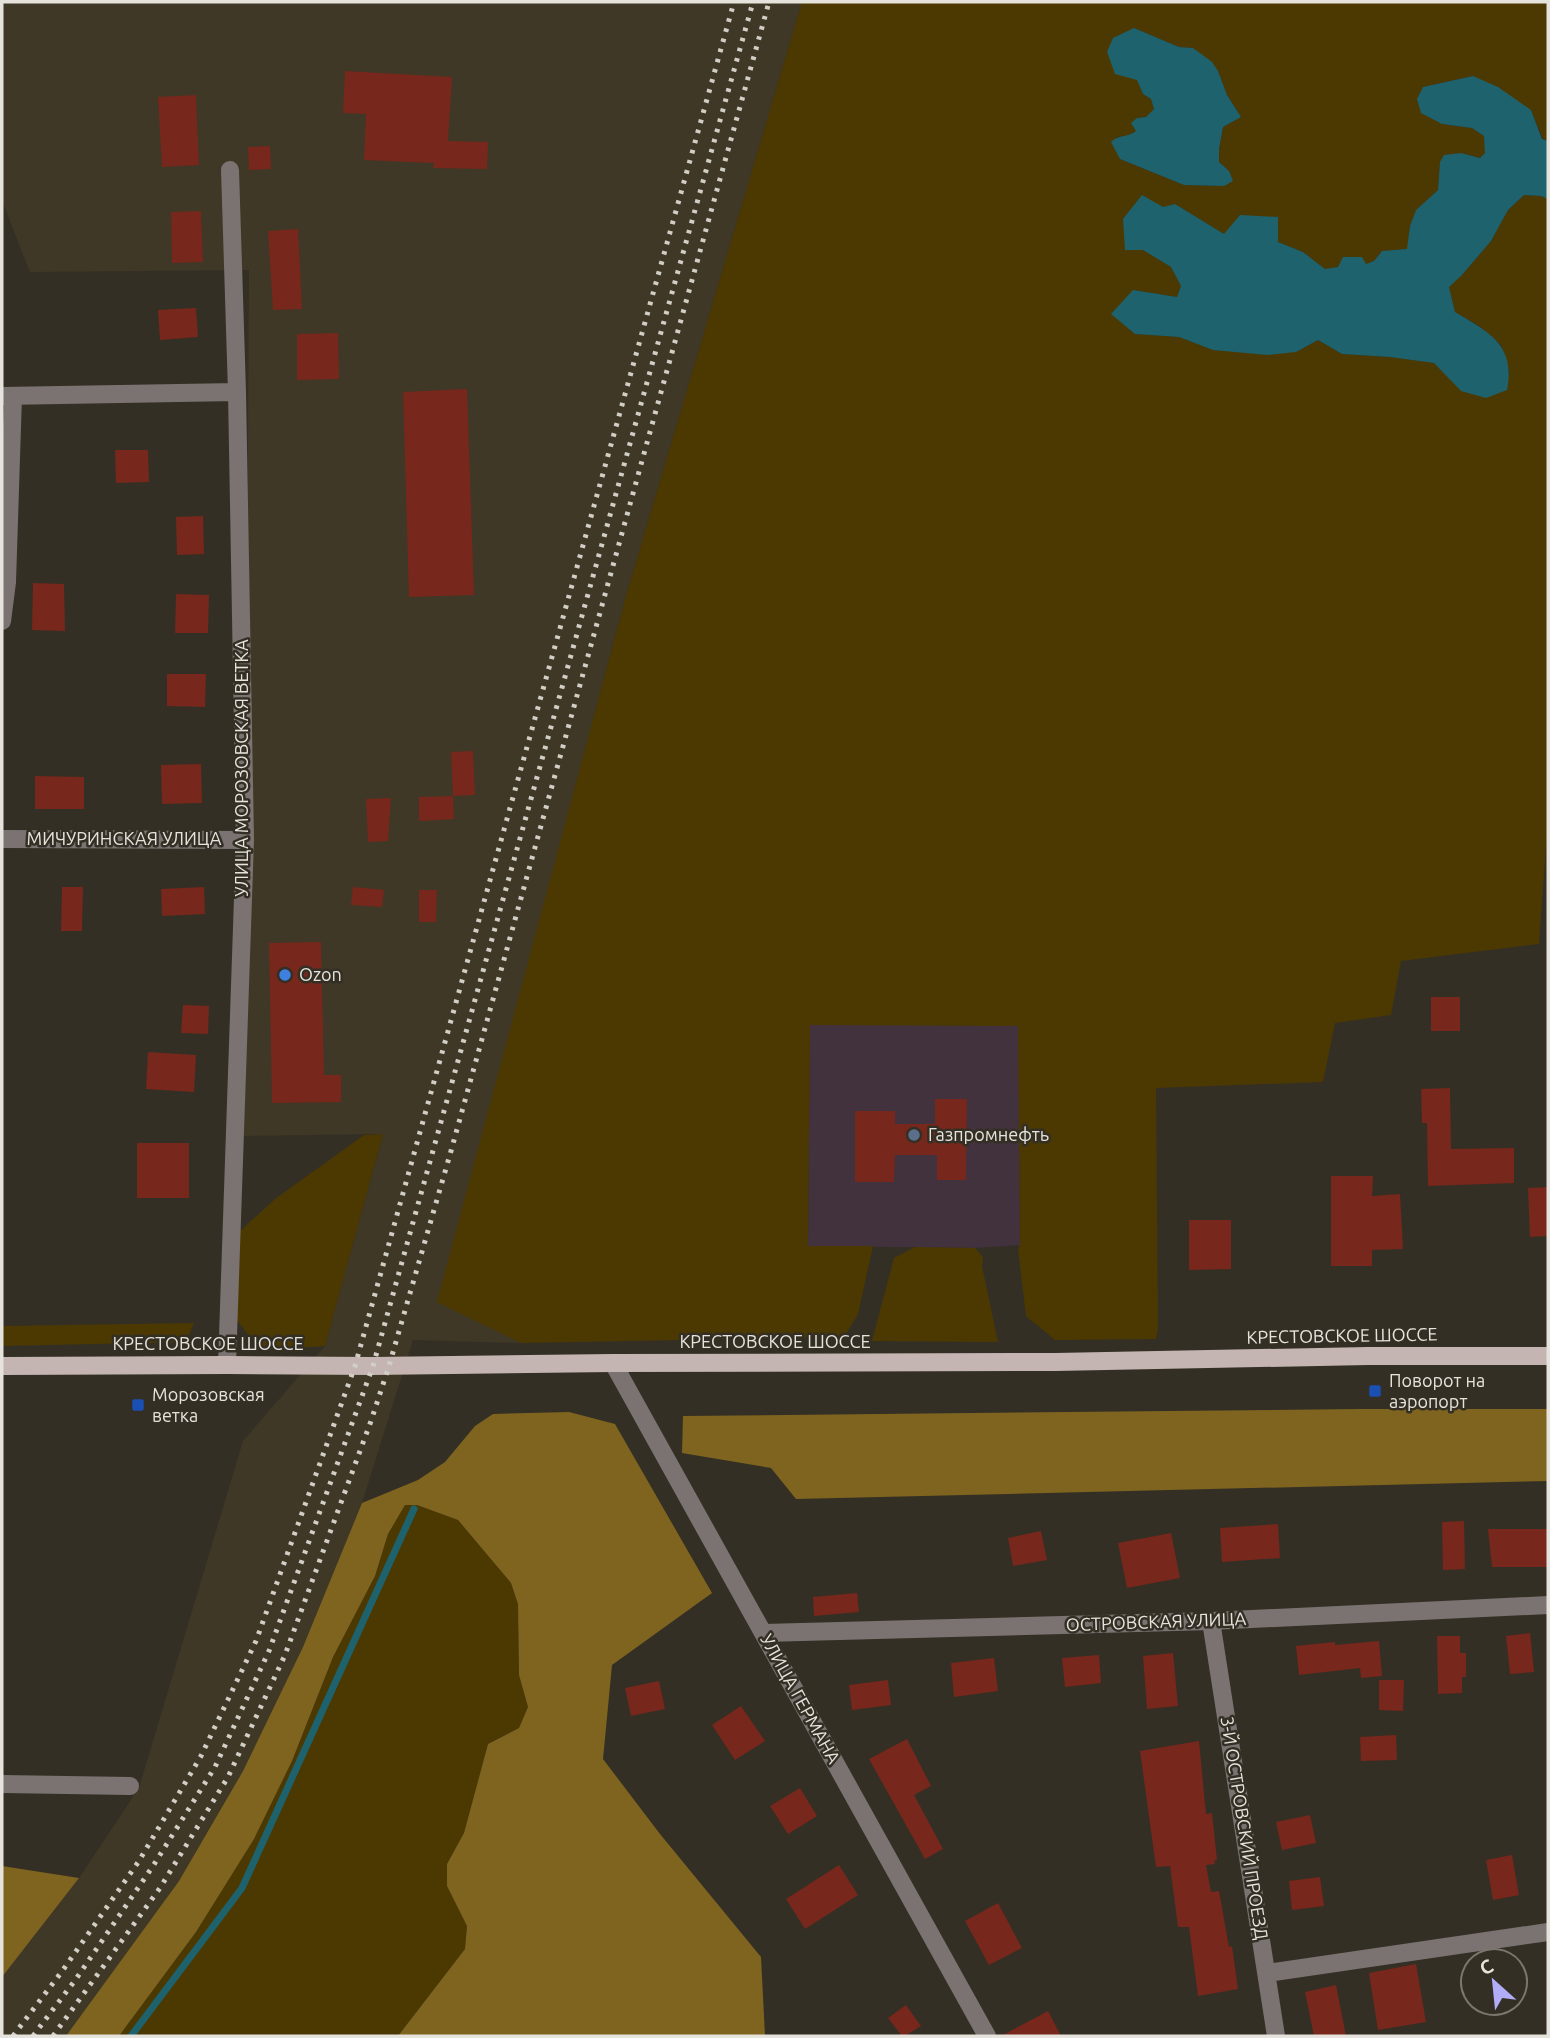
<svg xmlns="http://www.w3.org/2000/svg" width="1550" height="2038" font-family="Ubuntu,sans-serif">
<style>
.commercial{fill:#41323e}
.built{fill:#3f3826}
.green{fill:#4c3902;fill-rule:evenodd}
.forest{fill:#7e641f}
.water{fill:#1e626e}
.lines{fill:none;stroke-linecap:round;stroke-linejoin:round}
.stream{stroke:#1e626e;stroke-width:7}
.building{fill:#77271b}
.minor{stroke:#7a7372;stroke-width:18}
.major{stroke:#c4b5b3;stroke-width:18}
.rail{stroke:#d1cec6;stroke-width:5;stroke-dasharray:3.5 7;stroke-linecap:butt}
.shop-dot{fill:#3f7fe0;stroke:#342f24;stroke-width:2.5}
.service-dot{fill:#5c6f8a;stroke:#342f24;stroke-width:2.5}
.transit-dot{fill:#1a4fb4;stroke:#342f24;stroke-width:2.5}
.labels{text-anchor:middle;stroke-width:5;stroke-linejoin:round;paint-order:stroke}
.street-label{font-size:18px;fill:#e6e3dc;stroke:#342f24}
.poi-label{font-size:18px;fill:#e6e3dc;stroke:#342f24;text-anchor:start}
</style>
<rect width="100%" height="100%" fill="#342f24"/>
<!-- commercial -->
<path class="commercial" d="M810 1024 1019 1026 1020 1245 975 1248 808 1246Z"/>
<!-- built -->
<path class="built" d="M2 2H802L626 596 438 1301 521 1343 413 1340 362 1503 303 1647 243 1771 179 1881 66 2036H2V1977L79 1878 139 1788 243 1441 325 1346 383 1134 244 1136 249 270 30 272 2 201Z"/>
<!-- green -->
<path class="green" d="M802 2H1548V141L1543 139 1531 110 1473 76 1423 87 1442 124 1472 128 1484 136 1486 153 1481 158 1461 153 1440 163 1438 190 1416 210 1410 226 1408 249 1382 251 1374 261 1366 264 1325 269 1303 252 1278 242 1224 234 1175 204 1143 250 1171 267 1181 286 1177 297 1133 290 1135 334 1179 337 1213 350 1296 352 1318 340 1342 354 1390 357 1434 363 1461 390 1510 374 1501 345 1479 326 1455 312 1449 286 1462 275 1491 241 1508 210 1524 195 1541 196 1548 199V817L1539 944 1401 961 1391 1015 1335 1023 1323 1082 1156 1088 1158 1327 1156 1339 1055 1340 1026 1316 1018 1249 1020 1244 1018 1026 810 1025 808 1246H873L858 1314 844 1337 521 1343 437 1302 626 596ZM1134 28 1179 47 1193 48 1218 71 1227 95 1241 117 1223 127 1219 149V162L1229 171 1224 186 1184 185 1120 159 1116 137 1129 136 1136 131 1132 123 1137 118 1146 117 1154 109 1151 99 1143 94 1138 80Z
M383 1134 325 1346 260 1350 236 1319 239 1232 275 1199 364 1135Z
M915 1247 975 1248 983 1257 982 1266 998 1342 872 1341 894 1258Z
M194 1323 186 1342 2 1346V1326Z
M405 1505H417L458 1520 511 1583 518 1604 519 1675 528 1707 519 1728 488 1744 464 1833 447 1864V1886L467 1926 465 1949 398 2036H119L196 1932 254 1839 292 1761 333 1657 375 1576 388 1534Z"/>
<!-- forest -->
<path class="forest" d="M1360 1409H1548V1481L796 1499 771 1468 682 1453 683 1416Z
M569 1412 615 1424 712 1593 612 1665 603 1759 660 1834 761 1957 765 2036H398L465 1949 467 1926 447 1886V1864L464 1833 488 1744 519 1728 528 1707 519 1675 518 1604 511 1583 458 1520 417 1505H405L388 1534 375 1576 333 1657 292 1761 254 1839 196 1932 119 2036H66L179 1881 243 1771 303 1647 362 1503 418 1480 445 1462 475 1426 493 1414Z
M2 1866 79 1878 2 1977Z"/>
<!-- water -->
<path class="water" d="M1134 28 1179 47 1193 48 1212 62 1218 71 1227 95 1241 117 1223 127 1219 149V162L1229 171 1233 181 1224 186 1184 185 1120 159 1111 142C1119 134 1127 138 1136 131L1131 123 1137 118 1146 117 1154 109 1151 99 1143 94 1137 80 1115 74 1107 52 1113 38Z
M1473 76 1498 87 1531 110 1542 139 1548 141V199L1541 196 1524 195 1508 210 1491 241 1462 275 1449 287 1455 312C1489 332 1516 345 1507 390L1486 398 1461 391 1434 363 1390 357 1342 354 1318 340 1296 352 1268 355 1213 350 1179 337 1135 334 1111 314 1133 290 1177 297 1181 286 1171 267 1143 250H1125L1123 219 1142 195 1163 207 1175 204 1224 234 1240 215 1278 217V242L1303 252 1325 269 1338 267 1343 257H1362L1366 264 1374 261 1382 251 1407 249 1410 226 1416 210 1438 190 1440 162 1444 155 1461 153 1480 158 1485 153 1484 136 1472 128 1442 124 1421 113 1417 99 1423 87Z"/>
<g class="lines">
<!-- stream -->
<path class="stream" d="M131 2036 242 1888 414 1509"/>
</g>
<!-- building -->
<path class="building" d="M345 71 452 77 448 141 488 142 487 169 433 168 434 163 364 160 366 114 343 113Z
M196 95 199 165 162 167 158 97Z
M270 146 271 169 249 170 248 147Z
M201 211 203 262 172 263 171 212Z
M298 229 302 309 273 310 268 231Z
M196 308 198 337 160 340 158 310Z
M338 333 339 379 297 380V334Z
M467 389 474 595 409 597 403 392Z
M115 450H148L149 482 116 483Z
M203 516 204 554 177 555 176 517Z
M33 583 64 584 65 631 32 630Z
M176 594 209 595 208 633H175Z
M167 674H206L205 707 167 706Z
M473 751 475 795 453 796 451 752Z
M201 764 202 803 162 804 161 765Z
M35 776 84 777V809H35Z
M453 796 454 819 419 821V797Z
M391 798 388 841 368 842 366 799Z
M62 887H83L82 931H61Z
M204 887 205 914 162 916 161 889Z
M353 887 384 890 382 907 351 905Z
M419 890H437L436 922H419Z
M321 942 324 1075H341V1102L272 1103 269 943Z
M1431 997H1460V1031H1431Z
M183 1005 209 1006 208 1034 181 1033Z
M148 1052 196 1055 194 1092 146 1089Z
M1450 1088 1451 1149 1514 1148V1183L1428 1186 1427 1123H1422L1421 1089Z
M935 1099H967L966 1180H937V1155H895L894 1182H855V1111H895V1124H935Z
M137 1143H189V1198H137Z
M1331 1176H1373L1372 1196 1400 1194 1403 1249 1372 1250V1266H1331Z
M1548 1187V1236L1530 1237 1528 1188Z
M1189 1220H1231V1269L1189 1270Z
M1464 1521 1465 1569 1443 1570 1442 1522Z
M1278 1524 1280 1558 1222 1562 1220 1528Z
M1488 1529H1548V1567H1492Z
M1041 1531 1047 1560 1013 1566 1008 1538Z
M1171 1533 1180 1578 1127 1588 1118 1543Z
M857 1593 859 1612 814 1616 813 1597Z
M1530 1633 1534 1672 1510 1674 1506 1636Z
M1437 1636H1460V1653H1466V1677H1462V1693L1438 1694Z
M1379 1641 1382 1676 1361 1678 1360 1668 1299 1675 1296 1646 1335 1642V1645Z
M1173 1653 1178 1706 1147 1709 1143 1656Z
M1099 1655 1101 1683 1065 1687 1062 1658Z
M994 1658 998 1691 954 1697 951 1663Z
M888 1680 891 1705 852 1710 849 1685Z
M1379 1680H1404L1403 1711 1379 1710Z
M659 1681 665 1709 631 1716 625 1688Z
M741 1706 765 1741 735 1760 712 1725Z
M1396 1735 1397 1760 1361 1761 1360 1737Z
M907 1739 931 1786 914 1795 943 1849 925 1859 869 1759Z
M1199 1741 1206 1814 1212 1813 1217 1860 1214 1861 1215 1864 1206 1865 1211 1892 1219 1891 1229 1947 1232 1946 1238 1989 1198 1996 1189 1927H1178L1170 1866 1156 1867 1140 1751Z
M800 1788 817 1816 788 1834 770 1806Z
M1310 1815 1316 1843 1282 1850 1276 1822Z
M1512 1855 1519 1895 1493 1900 1486 1860Z
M839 1865 858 1895 805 1929 786 1899Z
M1320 1877 1324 1906 1292 1910 1289 1881Z
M998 1903 1022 1948 989 1965 965 1921Z
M1416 1964 1426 2022 1378 2030 1369 1973Z
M1336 1985 1346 2036H1314L1305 1992Z
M906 2005 921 2026 905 2036H902L888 2018Z
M1048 2011 1061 2036H1001Z"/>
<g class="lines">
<!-- minor -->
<path class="minor" d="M2 396 237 392
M2 621 7 582 13 396
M2 839 245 840
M613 1363 987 2036
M227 1365 245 840 237 392 230 170
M1211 1621 1276 2036
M764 1633 1211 1621 1548 1605
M2 1784 130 1786
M1267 1973 1548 1932"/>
<!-- major -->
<path class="major" d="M2 1366 227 1365 373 1366 613 1363 1055 1362 1368 1356H1548"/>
<!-- rail -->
<path class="rail" d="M13 2036 63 1970 139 1861 201 1756 256 1641 355 1366 734 2
M33 2036 76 1979 153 1866 215 1767 269 1651 373 1366 753 2
M53 2036 160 1888 228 1777 285 1655 371 1421 389 1366 451 1151 769 2"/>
</g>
<!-- markers -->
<circle class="shop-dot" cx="285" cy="975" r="7"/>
<circle class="service-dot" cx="914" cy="1135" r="7"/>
<g class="transit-dot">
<rect x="1368" y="1384" width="14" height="14" rx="3.5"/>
<rect x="131" y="1398" width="14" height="14" rx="3.5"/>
</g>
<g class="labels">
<!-- street labels -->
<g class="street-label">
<text transform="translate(242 768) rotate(-90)" y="6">УЛИЦА МОРОЗОВСКАЯ ВЕТКА</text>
<text x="124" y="845">МИЧУРИНСКАЯ УЛИЦА</text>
<text transform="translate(1342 1336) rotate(-1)" y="6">КРЕСТОВСКОЕ ШОССЕ</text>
<text x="775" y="1348">КРЕСТОВСКОЕ ШОССЕ</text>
<text x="208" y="1350">КРЕСТОВСКОЕ ШОССЕ</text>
<text transform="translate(1156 1622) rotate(-2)" y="6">ОСТРОВСКАЯ УЛИЦА</text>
<text transform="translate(800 1699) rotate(61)" y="6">УЛИЦА ГЕРМАНА</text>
<text transform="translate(1244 1828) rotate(81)" y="6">3-Й ОСТРОВСКИЙ ПРОЕЗД</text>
</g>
<!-- poi labels -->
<g class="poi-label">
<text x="299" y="981">Ozon</text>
<text x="928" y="1141">Газпромнефть</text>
<text x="1389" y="1387">Поворот на<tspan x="1389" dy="21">аэропорт</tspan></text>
<text x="152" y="1401">Морозовская<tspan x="152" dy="21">ветка</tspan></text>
</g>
</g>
<!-- border -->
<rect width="1550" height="2038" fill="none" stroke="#e6e3dc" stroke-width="7"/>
<!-- north arrow -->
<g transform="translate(1494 1982) rotate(333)"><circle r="33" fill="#342f24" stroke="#7b776e" stroke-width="2"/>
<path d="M0-5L12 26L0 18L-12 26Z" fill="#b2adf9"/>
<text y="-10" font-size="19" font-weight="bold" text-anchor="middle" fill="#e6e3dc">С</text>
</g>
</svg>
